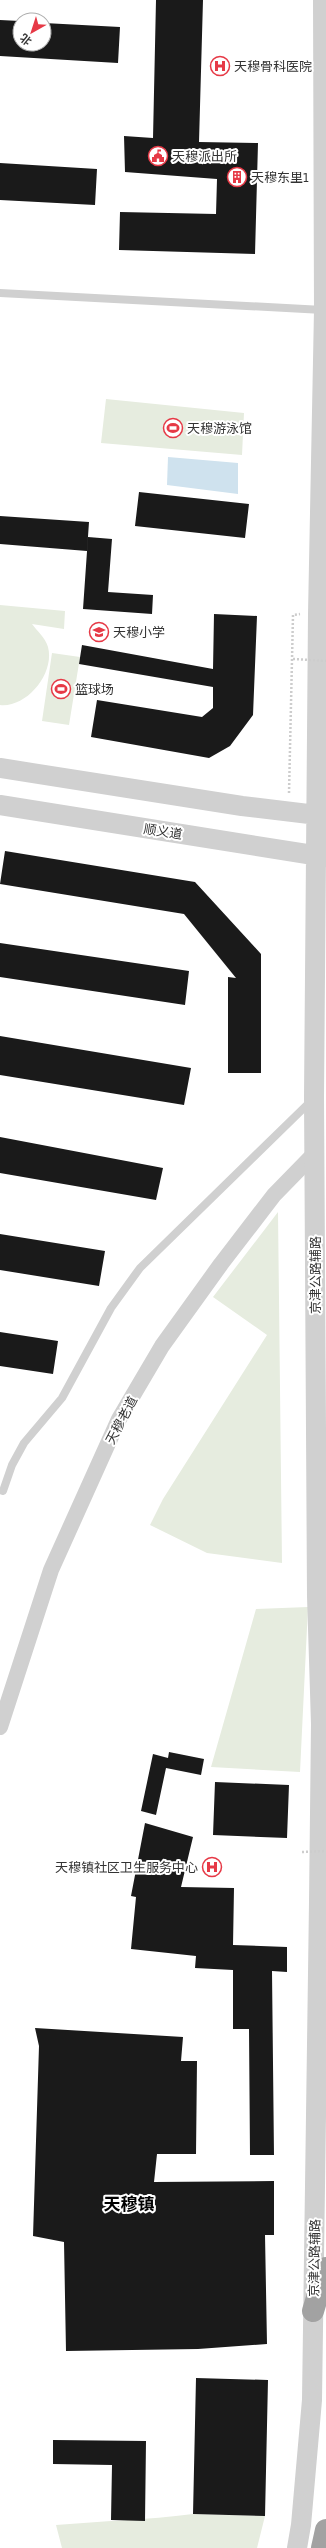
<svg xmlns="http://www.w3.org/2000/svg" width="326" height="2548" font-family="'Asap Condensed','Noto Sans SC',sans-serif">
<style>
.green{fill:#e6ecdf}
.water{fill:#cfe2ee}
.building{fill:#1a1a1a}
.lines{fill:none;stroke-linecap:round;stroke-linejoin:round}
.path{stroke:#cdcdcd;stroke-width:2.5;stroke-dasharray:2 2;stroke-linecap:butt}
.service{stroke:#d0d0d0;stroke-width:8}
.minor{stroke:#d0d0d0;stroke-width:16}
.tertiary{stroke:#d0d0d0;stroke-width:20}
.trunk{stroke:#a2a2a2;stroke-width:22}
.path-bridge{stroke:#cdcdcd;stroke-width:2.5;stroke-dasharray:2 2;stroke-linecap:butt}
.labels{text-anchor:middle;stroke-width:4;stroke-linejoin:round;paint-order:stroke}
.poi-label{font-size:13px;fill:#333;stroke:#fff;text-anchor:start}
.street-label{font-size:13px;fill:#333;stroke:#fff}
.district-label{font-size:17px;font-weight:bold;fill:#000;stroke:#fff}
</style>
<rect width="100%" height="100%" fill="#fff"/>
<!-- green -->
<path class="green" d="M106 399 244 413 242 455 101 443Z
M0 605 65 611 64 629 32 624C37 631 45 637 48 647 55 673 27 708 0 705Z
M52 653 80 657 69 725 42 721Z
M278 1212 282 1563 207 1553 150 1525 163 1499 267 1335 213 1297Z
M308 1607 300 1772 211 1767 256 1609Z
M193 2514 265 2516 257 2548H62L56 2525C102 2521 147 2520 193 2514Z"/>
<!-- water -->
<path class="water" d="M168 457 238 463V494L167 485Z"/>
<!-- building -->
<path class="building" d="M156 0H203L199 142 258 143 255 254 119 250 120 212 216 214 217 179 125 172 124 136 153 138Z
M0 20 20 21V44H44V23L120 27 118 63 0 56Z
M0 163 97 169 95 205 0 200Z
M139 492 249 504 245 538 135 526Z
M0 516 89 522 87 551 0 544Z
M88 537 112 539 108 592 153 595 152 614 83 609Z
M214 614 257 616 253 715 230 746 209 758 91 737 97 700 202 717 213 708V687L79 664 82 645 213 669Z
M5 851 195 882 261 954V1073H228V977L236 978 184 914 0 884Z
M0 943 189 971 185 1005 0 977Z
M0 1036 191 1068 184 1105 0 1075Z
M0 1137 163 1168 156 1200 0 1173Z
M0 1234 105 1251 99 1286 0 1270Z
M0 1332 58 1341 53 1374 0 1366Z
M169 1752 204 1759 201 1775 166 1768 156 1815 141 1811 153 1754 168 1758Z
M215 1782 289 1785 287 1838 213 1835Z
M145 1823 193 1837 181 1887 234 1888 233 1945 287 1947V1972L272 1971 274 2155H250L249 2029H233V1970L195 1968 196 1956 131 1949 136 1897 131 1896Z
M35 2028 183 2037 181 2061H197L196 2154H157L154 2182 274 2181V2235H265L267 2344 198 2349 66 2351 64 2242 33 2236 39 2046Z
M196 2378 268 2380 265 2516 193 2514Z
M53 2440 146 2441 145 2521 111 2520 112 2465 53 2464Z"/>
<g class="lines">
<!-- path -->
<path class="path" d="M289 793 293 615 300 614"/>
<!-- service -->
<path class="service" d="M0 293 323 310
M3 1491 12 1465 24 1443 62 1398 111 1308 140 1268 311 1101"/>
<!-- minor -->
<path class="minor" d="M0 1727 51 1570 119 1419 162 1346 221 1264 274 1195 315 1153"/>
<!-- tertiary -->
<path class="tertiary" d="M0 768 242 806 326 816
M0 805 326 857
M297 2548 301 2525 312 2400 319 1902 321 1724 317 1596 314 1097 318 614 324 310 323 0"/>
<!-- trunk -->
<path class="trunk" d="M313 2311 326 2268
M322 2548 326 2530"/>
<!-- path-bridge -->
<path class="path-bridge" d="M293 659 326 661
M302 1852 326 1851"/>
</g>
<!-- icons -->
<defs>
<symbol id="hospital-ring" viewBox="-11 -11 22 22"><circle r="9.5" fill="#fff" stroke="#e63946" stroke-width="1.5"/><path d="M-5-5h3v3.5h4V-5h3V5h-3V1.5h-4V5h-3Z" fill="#e63946"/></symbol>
<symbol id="civic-ring" viewBox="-11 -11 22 22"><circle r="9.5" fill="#fff" stroke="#e63946" stroke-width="1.5"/><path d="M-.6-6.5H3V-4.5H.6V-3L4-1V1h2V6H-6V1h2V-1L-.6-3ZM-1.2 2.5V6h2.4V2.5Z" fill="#e63946"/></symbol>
<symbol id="building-ring" viewBox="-11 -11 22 22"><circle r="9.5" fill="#fff" stroke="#e63946" stroke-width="1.5"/><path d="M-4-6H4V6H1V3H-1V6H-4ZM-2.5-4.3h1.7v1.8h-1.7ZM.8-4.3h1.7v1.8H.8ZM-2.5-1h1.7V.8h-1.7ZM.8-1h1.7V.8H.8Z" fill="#e63946"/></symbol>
<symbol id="stadium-ring" viewBox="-11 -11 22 22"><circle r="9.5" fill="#fff" stroke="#e63946" stroke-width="1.5"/><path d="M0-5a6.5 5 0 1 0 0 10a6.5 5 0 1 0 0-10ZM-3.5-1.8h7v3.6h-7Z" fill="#e63946"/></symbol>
<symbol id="school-ring" viewBox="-11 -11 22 22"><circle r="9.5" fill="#fff" stroke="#e63946" stroke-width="1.5"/><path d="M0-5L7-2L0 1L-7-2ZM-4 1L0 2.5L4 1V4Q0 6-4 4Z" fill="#e63946"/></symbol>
</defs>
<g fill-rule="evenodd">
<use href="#hospital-ring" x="209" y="55" width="22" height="22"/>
<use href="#civic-ring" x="147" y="145" width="22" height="22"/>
<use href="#building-ring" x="226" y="166" width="22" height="22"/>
<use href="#stadium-ring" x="162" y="417" width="22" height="22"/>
<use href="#school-ring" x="88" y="621" width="22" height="22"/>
<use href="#stadium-ring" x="50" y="678" width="22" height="22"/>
<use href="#hospital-ring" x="201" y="1856" width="22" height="22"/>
</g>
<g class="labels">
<!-- poi labels -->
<g class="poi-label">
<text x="234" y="71">天穆骨科医院</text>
<text x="172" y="161">天穆派出所</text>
<text x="251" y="182">天穆东里1</text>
<text x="187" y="433">天穆游泳馆</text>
<text x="113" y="637">天穆小学</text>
<text x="75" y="694">篮球场</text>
<text x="198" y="1872" text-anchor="end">天穆镇社区卫生服务中心</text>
</g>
<!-- street labels -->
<g class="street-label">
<text transform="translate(163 831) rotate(9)" y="5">顺义道</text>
<text transform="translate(315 1275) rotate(-90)" y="5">京津公路辅路</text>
<text transform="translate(121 1420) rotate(-62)" y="5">天穆老道</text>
<text transform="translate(314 2258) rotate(-89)" y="5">京津公路辅路</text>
</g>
<!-- district labels -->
<g class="district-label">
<text x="129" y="2210">天穆镇</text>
</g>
</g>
<!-- north arrow -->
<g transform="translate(32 32) rotate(219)"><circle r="19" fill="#ffffff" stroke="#adadad"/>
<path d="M0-3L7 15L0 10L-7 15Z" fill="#e63946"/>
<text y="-6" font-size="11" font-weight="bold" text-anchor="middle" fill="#333333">北</text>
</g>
</svg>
